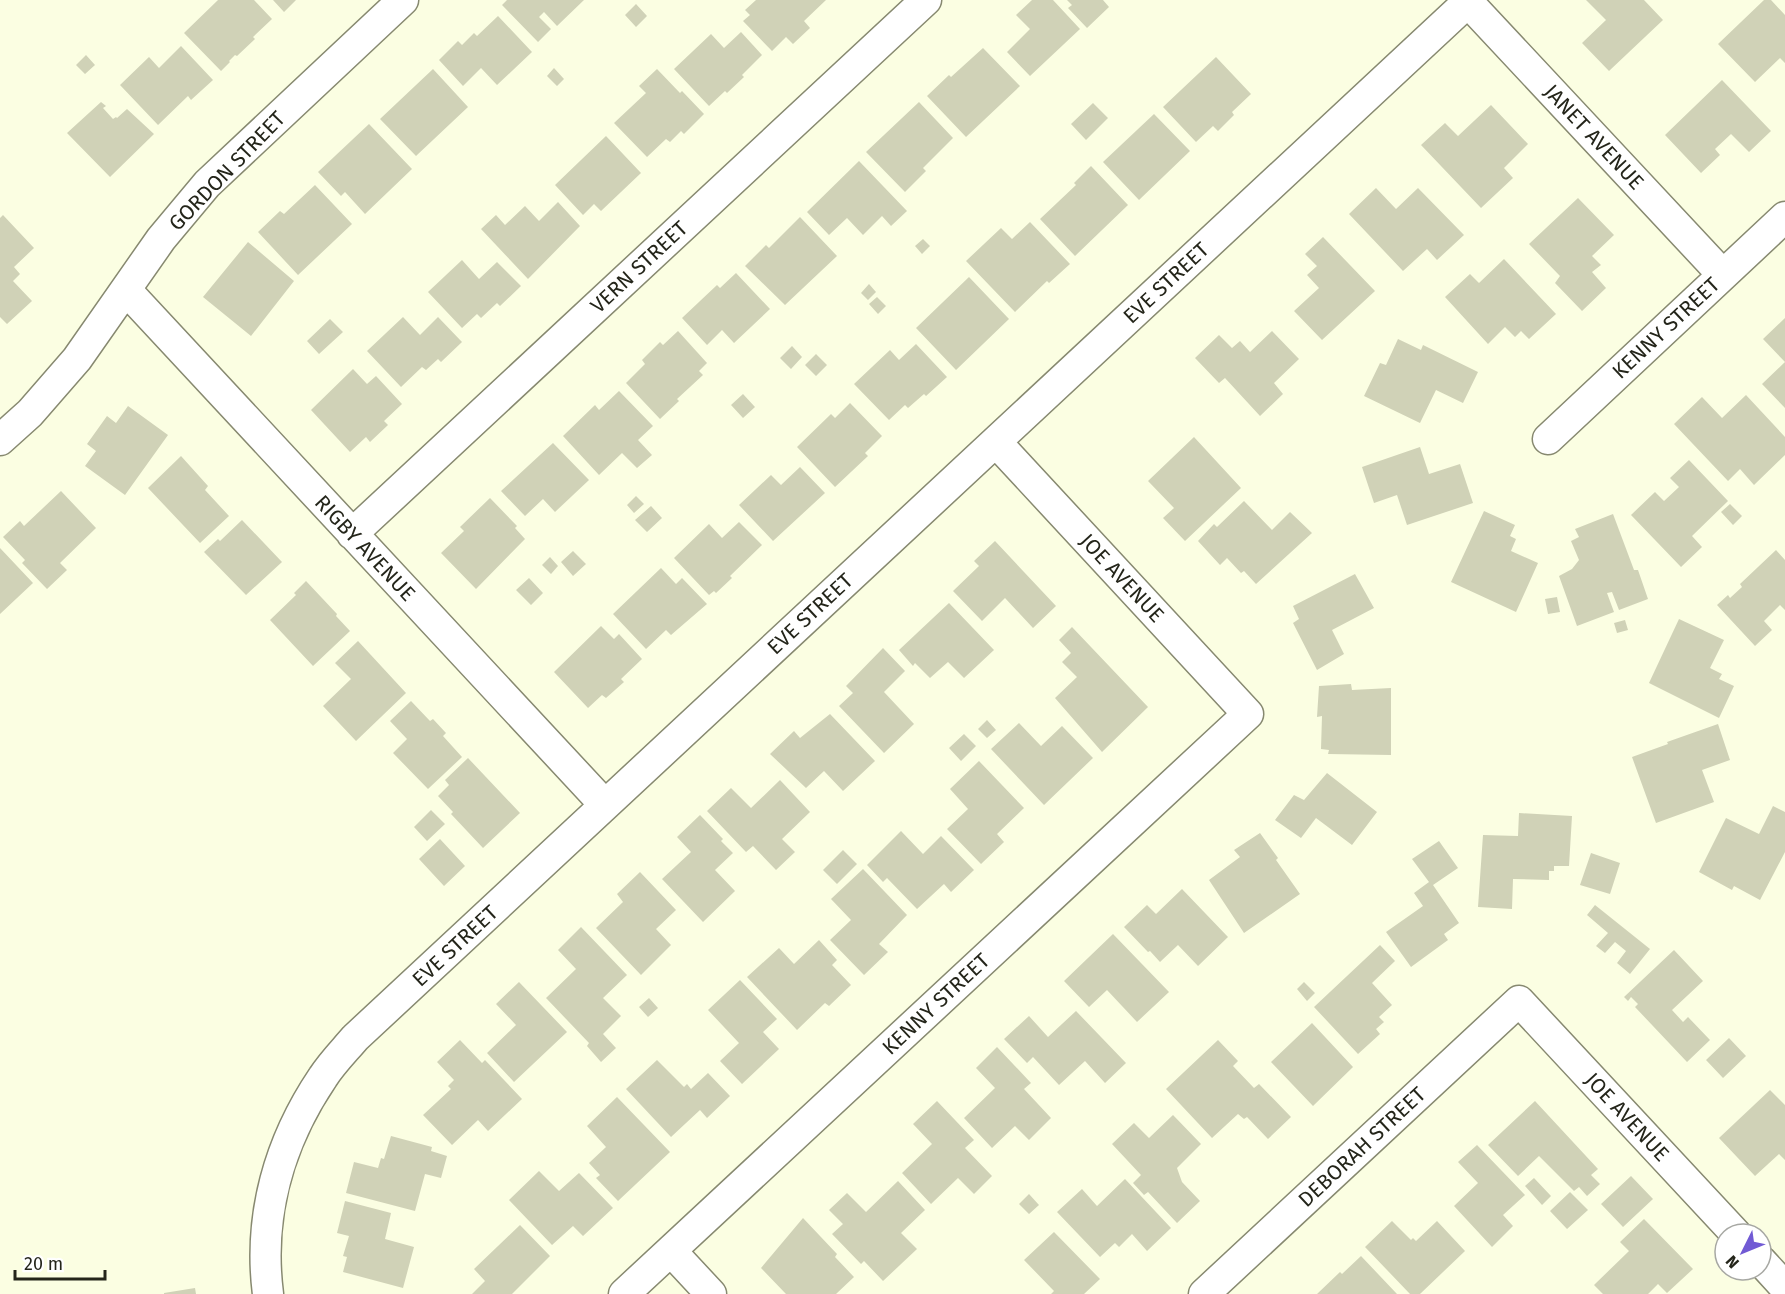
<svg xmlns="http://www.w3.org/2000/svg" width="1785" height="1294" font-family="'Fira Sans',sans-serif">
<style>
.building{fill:#d0d2b7}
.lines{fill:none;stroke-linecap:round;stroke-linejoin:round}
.minor-casing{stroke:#878970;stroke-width:33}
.minor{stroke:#fff;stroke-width:30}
.labels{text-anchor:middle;stroke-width:4.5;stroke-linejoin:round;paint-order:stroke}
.street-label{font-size:21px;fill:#24251a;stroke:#fff}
</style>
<rect width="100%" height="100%" fill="#fbfee2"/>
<!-- building -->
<path class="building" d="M218 0H254L272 19 253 37 255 39 237 56 235 55 229 61 230 62 221 71 184 33Z
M273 0H296L284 12Z
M507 0H584L557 26 544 12 539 17 551 29 538 42 502 5Z
M756 0H826L804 21 810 28 793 44 786 37 772 51 743 21 750 15 745 10Z
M1032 0H1053L1080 29 1030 76 1007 52 1030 29 1016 15Z
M1067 0H1103L1109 7 1087 28 1068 8 1072 5Z
M1586 0H1644L1663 20 1609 71 1582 43 1606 20Z
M1764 0H1771L1785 15V63L1780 58 1755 82 1718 44Z
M636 4 647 16 636 27 625 15Z
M498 16 532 52 497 85 481 68 463 86 439 60 458 41 462 45 474 33 477 36Z
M741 32 762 55 742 75 744 77 727 93 725 91 709 106 674 69 711 34 724 48Z
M181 46 213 80 191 100 188 96 158 125 120 85 149 57 159 68Z
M983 48 1020 86 966 137 927 96 949 75 951 77Z
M86 55 95 65 85 74 76 65Z
M1216 57 1251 94 1232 112 1234 115 1218 131 1213 126 1196 142 1163 107Z
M554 68 564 79 557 86 547 76Z
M433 69 468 107 416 156 380 119Z
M657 69 680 93 682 91 704 114 684 134 681 131 670 142 666 139 647 157 614 123 646 93 639 86Z
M1722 80 1771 131 1749 152 1731 134 1715 149 1720 155 1701 173 1665 135Z
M101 102 106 106 103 108 113 119 116 117 117 118 127 109 154 134 110 177 67 133Z
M919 102 953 138 923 168 926 171 905 192 866 152Z
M1093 103 1108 118 1086 140 1071 124Z
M1491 105 1528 144 1504 168 1513 178 1481 208 1421 145 1445 123 1458 136Z
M1154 114 1190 151 1139 200 1103 162Z
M369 124 412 169 365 214 345 192 341 196 318 172Z
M606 136 641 173 601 211 594 204 583 215 555 185Z
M859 161 907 211 891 226 882 216 863 235 847 218 829 235 807 212Z
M1091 166 1128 205 1075 256 1040 219 1076 185 1074 183Z
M315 185 352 224 298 275 258 232 280 211 284 214Z
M1376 188 1396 209 1418 188 1464 235 1437 260 1427 249 1403 271 1349 214Z
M1578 198 1614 235 1592 256 1601 265 1592 272 1606 288 1582 311 1555 283 1560 276 1529 244Z
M558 202 580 226 528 279 481 229 496 215 505 225 525 206 539 221Z
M3 215 34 248 14 267 20 274 13 281 32 301 7 324 0 317V218Z
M800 217 837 256 785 305 745 266 766 245 769 248Z
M1030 222 1070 264 1049 283 1047 281 1015 312 966 261 1001 228 1012 239Z
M1323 237 1375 291 1322 340 1294 311 1319 288 1307 275 1317 266 1305 254Z
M923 239 930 246 922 254 915 246Z
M248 242 294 281 251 336 203 297Z
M1504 259 1556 314 1529 339 1521 331 1515 337 1505 327 1488 344 1445 297 1470 274 1479 283Z
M462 260 479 279 497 262 521 286 500 306 497 303 481 318 477 314 462 328 428 292Z
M736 273 770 309 734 343 722 330 707 345 682 318 717 285 720 288Z
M969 277 1009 319 956 370 916 328Z
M869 284 876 292 868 300 861 293Z
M877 297 886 306 878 314 869 304Z
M403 317 420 335 438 317 462 342 441 362 438 359 426 370 422 367 401 387 367 351Z
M1785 318V408L1762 384 1785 362 1763 339Z
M330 319 343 332 319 354 307 341Z
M678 331 707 363 699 371 703 375 677 399 679 401 660 419 626 383 645 364 642 360 660 342 663 345Z
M1272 331 1299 359 1274 383 1283 394 1260 416 1225 378 1219 383 1195 358 1219 335 1232 348 1240 341 1250 352Z
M1398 339 1421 350 1423 345 1478 372 1463 403 1436 390 1420 423 1364 396 1380 363 1386 365Z
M916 344 947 377 926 396 924 394 908 408 905 405 889 420 854 384 890 350 899 360Z
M792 346 802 357 791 369 780 358Z
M816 354 827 365 816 376 805 365Z
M353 369 367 384 376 376 402 404 384 421 388 425 370 442 366 437 350 452 311 410Z
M619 391 653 426 638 440 652 455 637 468 622 453 599 475 563 436 595 405 599 410Z
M743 394 755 407 743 418 731 405Z
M1746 395 1785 437V455L1754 485 1740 469 1728 481 1674 424 1702 397 1722 418Z
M850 403 882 436 865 453 868 456 835 487 797 447 831 414 835 418Z
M128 406 168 435 125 495 85 466 96 451 87 444 107 416 116 423Z
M1194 437 1241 488 1185 541 1163 518 1174 508 1148 481Z
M553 443 589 480 555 512 543 499 525 516 501 491Z
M1420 447 1429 474 1460 464 1473 503 1407 525 1397 495 1374 503 1362 467Z
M181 456 208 486 205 490 229 516 200 543 148 488Z
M1689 460 1728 501 1692 536 1702 547 1681 567 1631 515 1655 492 1664 501 1679 487 1670 478Z
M800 467 825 493 773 541 739 505 771 475 781 485Z
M61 491 96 528 60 563 67 570 47 589 22 563 25 560 3 537 20 521 24 526Z
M636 496 644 504 634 513 627 505Z
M490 498 517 526 515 528 525 539 476 589 441 553 464 531 460 527Z
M1244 501 1272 530 1290 512 1312 533 1256 584 1244 571 1241 573 1227 558 1220 565 1198 541 1214 524 1217 527Z
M1730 504 1742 516 1733 525 1721 512Z
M651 506 662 518 647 532 635 520Z
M1484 511 1515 525 1510 536 1516 539 1511 551 1538 563 1516 612 1451 582Z
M1613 514 1634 570H1638L1648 599 1619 610 1612 592 1607 593 1614 612 1577 626 1559 576 1572 569 1579 560 1571 541 1579 537 1575 529Z
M242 520 282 562 246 595 204 552 218 539 220 541Z
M739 522 762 545 730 576 732 578 716 593 714 591 709 595 674 558 709 524 722 538Z
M995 541 1056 606 1033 628 1005 598 982 621 953 591 979 566 974 561Z
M0 548 33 583 0 614Z
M1776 550 1785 560V610L1780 605 1764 621 1772 630 1755 646 1717 605 1728 595 1730 598 1742 587 1740 584Z
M573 551 586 564 573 576 561 562Z
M550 557 558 566 551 574 542 565Z
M661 568 676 584 682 578 707 604 671 635 666 630 646 649 613 614Z
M1355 574 1374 608 1332 630 1344 654 1317 670 1293 623 1299 619 1293 606Z
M529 578 543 593 531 605 516 590Z
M306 581 337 614 336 616 350 631 313 666 270 620 296 595 294 593Z
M1557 597 1560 612 1548 614 1545 599Z
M949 603 994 650 964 678 948 662 930 678 915 663 913 666 899 650Z
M1679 619 1724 640 1710 668 1722 674 1719 679 1734 686 1719 718 1649 683Z
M1625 620 1628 630 1617 633 1614 623Z
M601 626 614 639 619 634 642 659 621 679 624 682 606 698 602 695 588 708 554 672Z
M1072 627 1148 707 1102 752 1055 698 1077 677 1062 662 1071 653 1059 640Z
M358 641 406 693 356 741 323 706 351 679 335 663Z
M883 648 905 671 884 692 914 724 884 753 839 706 853 693 846 686Z
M1351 684 1352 690 1391 688V755L1328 754 1329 750 1321 749 1322 716 1317 717 1319 686Z
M411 701 430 721 433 719 446 733 443 736 462 757 428 789 393 753 407 739 390 721Z
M830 714 875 761 843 791 824 771 806 788 770 754 794 731 800 738Z
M987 720 996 730 987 738 978 729Z
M1019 723 1041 746 1062 726 1093 758 1044 805 991 749Z
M1718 724 1730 760 1702 770 1714 802 1656 823 1632 757 1668 744 1667 742Z
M964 734 976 746 961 761 949 748Z
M468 758 520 813 483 848 451 814 453 812 438 796 449 785 445 780Z
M979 761 1024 808 997 834 1004 842 981 864 947 829 968 809 950 789Z
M1327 773 1377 812 1352 845 1316 818 1301 838 1275 820 1294 795 1304 800Z
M780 780 810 812 782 839 795 852 776 870 753 846 746 852 707 811 731 788 751 808Z
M1773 806 1785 812V852L1760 900 1734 886 1732 890 1699 872 1726 818 1759 834Z
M431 810 445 824 427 841 414 827Z
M1519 813 1572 816 1569 866H1554V871H1549V880L1513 879 1512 909 1478 907 1483 835 1518 836Z
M700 815 723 839 721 841 733 853 715 870 735 891 703 922 662 879 691 852 677 837Z
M901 831 923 854 941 836 974 870 951 892 944 884 917 909 887 878 883 882 867 865Z
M1260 833 1278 858 1276 860 1300 894 1244 933 1209 880 1240 857 1234 850Z
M440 839 465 866 444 886 419 859Z
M1439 841 1458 868 1433 885 1459 923 1444 934 1448 940 1411 967 1386 932 1423 906 1414 893 1429 882 1412 859Z
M843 850 857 864 837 884 823 870Z
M1591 853 1620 863 1610 894 1580 885Z
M863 869 907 915 879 944 888 952 864 975 830 940 851 920 831 899Z
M640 872 676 910 656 929 671 945 641 975 596 928 623 902 617 894Z
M1182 889 1228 937 1198 966 1178 945 1160 962 1150 951 1148 952 1124 927 1147 905 1156 914Z
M1595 905 1650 949 1630 974 1617 963 1626 951 1615 942 1605 953 1596 946 1608 933 1587 915Z
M581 927 627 975 603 998 621 1016 603 1034 616 1048 601 1062 587 1046 589 1043 546 998 576 969 558 950Z
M1113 934 1169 992 1137 1022 1107 990 1089 1007 1064 981Z
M819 940 837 960 832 965 851 985 829 1006 825 1003 797 1030 747 977 779 948 794 964Z
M1380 945 1395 961 1372 983 1392 1005 1379 1017 1384 1022 1376 1029 1380 1034 1358 1054 1314 1007Z
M1674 950 1703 981 1672 1010 1683 1022 1688 1017 1710 1040 1687 1062 1635 1007 1638 1004 1631 997 1628 1001 1624 997Z
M740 980 777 1019 763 1032 779 1049 742 1084 720 1061 739 1043 708 1010Z
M519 982 567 1032 514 1082 487 1053 516 1025 496 1004Z
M1304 982 1315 993 1307 1001 1297 989Z
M649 998 658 1008 648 1017 639 1007Z
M1076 1011 1126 1063 1105 1083 1085 1061 1059 1085 1033 1057 1027 1063 1004 1039 1029 1016 1048 1037Z
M1312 1023 1353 1067 1313 1106 1271 1062Z
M1729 1038 1746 1056 1723 1078 1706 1060Z
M460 1040 482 1063 485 1060 522 1099 488 1131 478 1120 452 1145 423 1115 451 1089 448 1086 454 1080 437 1062Z
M1218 1040 1238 1061 1233 1066 1254 1088 1259 1084 1291 1117 1268 1139 1247 1117 1244 1119 1238 1114 1212 1138 1166 1089Z
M997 1047 1031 1083 1024 1089 1051 1118 1029 1140 1015 1126 992 1148 964 1118 995 1088 976 1068Z
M657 1060 684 1087 687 1084 691 1089 708 1073 730 1096 707 1118 700 1110 671 1137 626 1089Z
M1770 1090 1785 1105V1160L1779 1154 1755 1176 1719 1138Z
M617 1097 670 1152 618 1201 596 1178 600 1175 589 1163 606 1147 587 1126Z
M937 1101 974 1140 965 1148 992 1176 974 1194 958 1178 931 1204 902 1173 932 1144 913 1124Z
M1535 1101 1598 1169 1591 1175 1600 1184 1587 1196 1579 1187 1574 1191 1539 1156 1518 1176 1488 1145Z
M1173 1115 1201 1144 1177 1168 1182 1182 1200 1201 1177 1223 1148 1192 1144 1195 1133 1183 1141 1175 1112 1144 1134 1123 1149 1138Z
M391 1136 432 1147 431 1151 447 1156 441 1178 425 1174 415 1211 346 1193 354 1162 378 1168 381 1158 384 1159Z
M1477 1145 1525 1195 1503 1215 1513 1226 1492 1247 1454 1206 1478 1183 1458 1162Z
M539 1171 559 1191 579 1173 613 1208 583 1236 573 1226 552 1245 509 1200Z
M1631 1176 1653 1199 1623 1227 1601 1204Z
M1534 1178 1551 1196 1542 1205 1525 1186Z
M1125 1179 1171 1228 1147 1251 1132 1234 1119 1247 1115 1243 1100 1257 1057 1212 1082 1189 1097 1206Z
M898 1181 925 1210 901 1233 917 1249 883 1281 864 1261 861 1264 832 1234 843 1224 829 1210 847 1193 866 1212Z
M1570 1192 1588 1210 1567 1229 1550 1211Z
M1029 1194 1039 1205 1029 1214 1019 1204Z
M345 1201 391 1213 385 1239 414 1247 403 1288 343 1272 347 1257 343 1256 349 1236 337 1233Z
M803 1218 837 1254 835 1257 854 1277 836 1294H786L761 1268Z
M1644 1219 1693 1269 1667 1293 1658 1284 1648 1294H1603L1594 1285 1629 1251 1620 1242Z
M1392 1221 1411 1240 1413 1238 1416 1241 1437 1221 1465 1251 1420 1294H1410L1365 1247Z
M520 1225 550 1256 512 1294H472L485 1281 474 1269Z
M1054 1232 1100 1279 1084 1294H1051L1054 1291 1024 1260Z
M1361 1256 1397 1294H1317L1340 1272 1342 1274Z
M195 1288 196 1294H164V1293Z"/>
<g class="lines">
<defs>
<path id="minor" d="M1466 0 1723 275
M126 290 605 805
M1548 439 1785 217
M0 440 30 413 77 359 161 239 207 184 403 0
M352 534 926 0
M671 1251 711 1294
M1761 1261 1782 1284
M268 1294C258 1216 279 1142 323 1077 332 1063 344 1051 355 1038L1470 0
M624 1294 1248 714 996 442
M1204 1294 1519 1001 1736 1234"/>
</defs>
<!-- minor casing -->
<use href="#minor" class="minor-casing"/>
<!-- minor -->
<use href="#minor" class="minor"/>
</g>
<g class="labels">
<!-- street labels -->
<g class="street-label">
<text transform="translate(1594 137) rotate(47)" y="7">JANET AVENUE</text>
<text transform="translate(227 171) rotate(-46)" y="7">GORDON STREET</text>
<text transform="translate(639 267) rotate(-43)" y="7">VERN STREET</text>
<text transform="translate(1166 283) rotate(-43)" y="7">EVE STREET</text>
<text transform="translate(1666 328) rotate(-43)" y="7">KENNY STREET</text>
<text transform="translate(365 548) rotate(47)" y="7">RIGBY AVENUE</text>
<text transform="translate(1122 578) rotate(47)" y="7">JOE AVENUE</text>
<text transform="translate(810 614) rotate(-43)" y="7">EVE STREET</text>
<text transform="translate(455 946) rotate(-43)" y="7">EVE STREET</text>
<text transform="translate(936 1004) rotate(-43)" y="7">KENNY STREET</text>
<text transform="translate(1627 1117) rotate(47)" y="7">JOE AVENUE</text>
<text transform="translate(1362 1147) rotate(-43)" y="7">DEBORAH STREET</text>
</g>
</g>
<!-- north arrow -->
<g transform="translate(1743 1252) rotate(227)"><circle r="28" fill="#ffffff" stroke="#a7a8a3" stroke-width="1.5"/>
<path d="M0-4.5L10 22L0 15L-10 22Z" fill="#715ad4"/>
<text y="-9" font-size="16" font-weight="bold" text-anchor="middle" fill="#24251a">N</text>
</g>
<!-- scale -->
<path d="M15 1270v9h90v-9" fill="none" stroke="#24251a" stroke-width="3"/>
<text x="24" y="1270" font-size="18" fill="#24251a" stroke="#ffffff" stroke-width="4.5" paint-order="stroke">20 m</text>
</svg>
